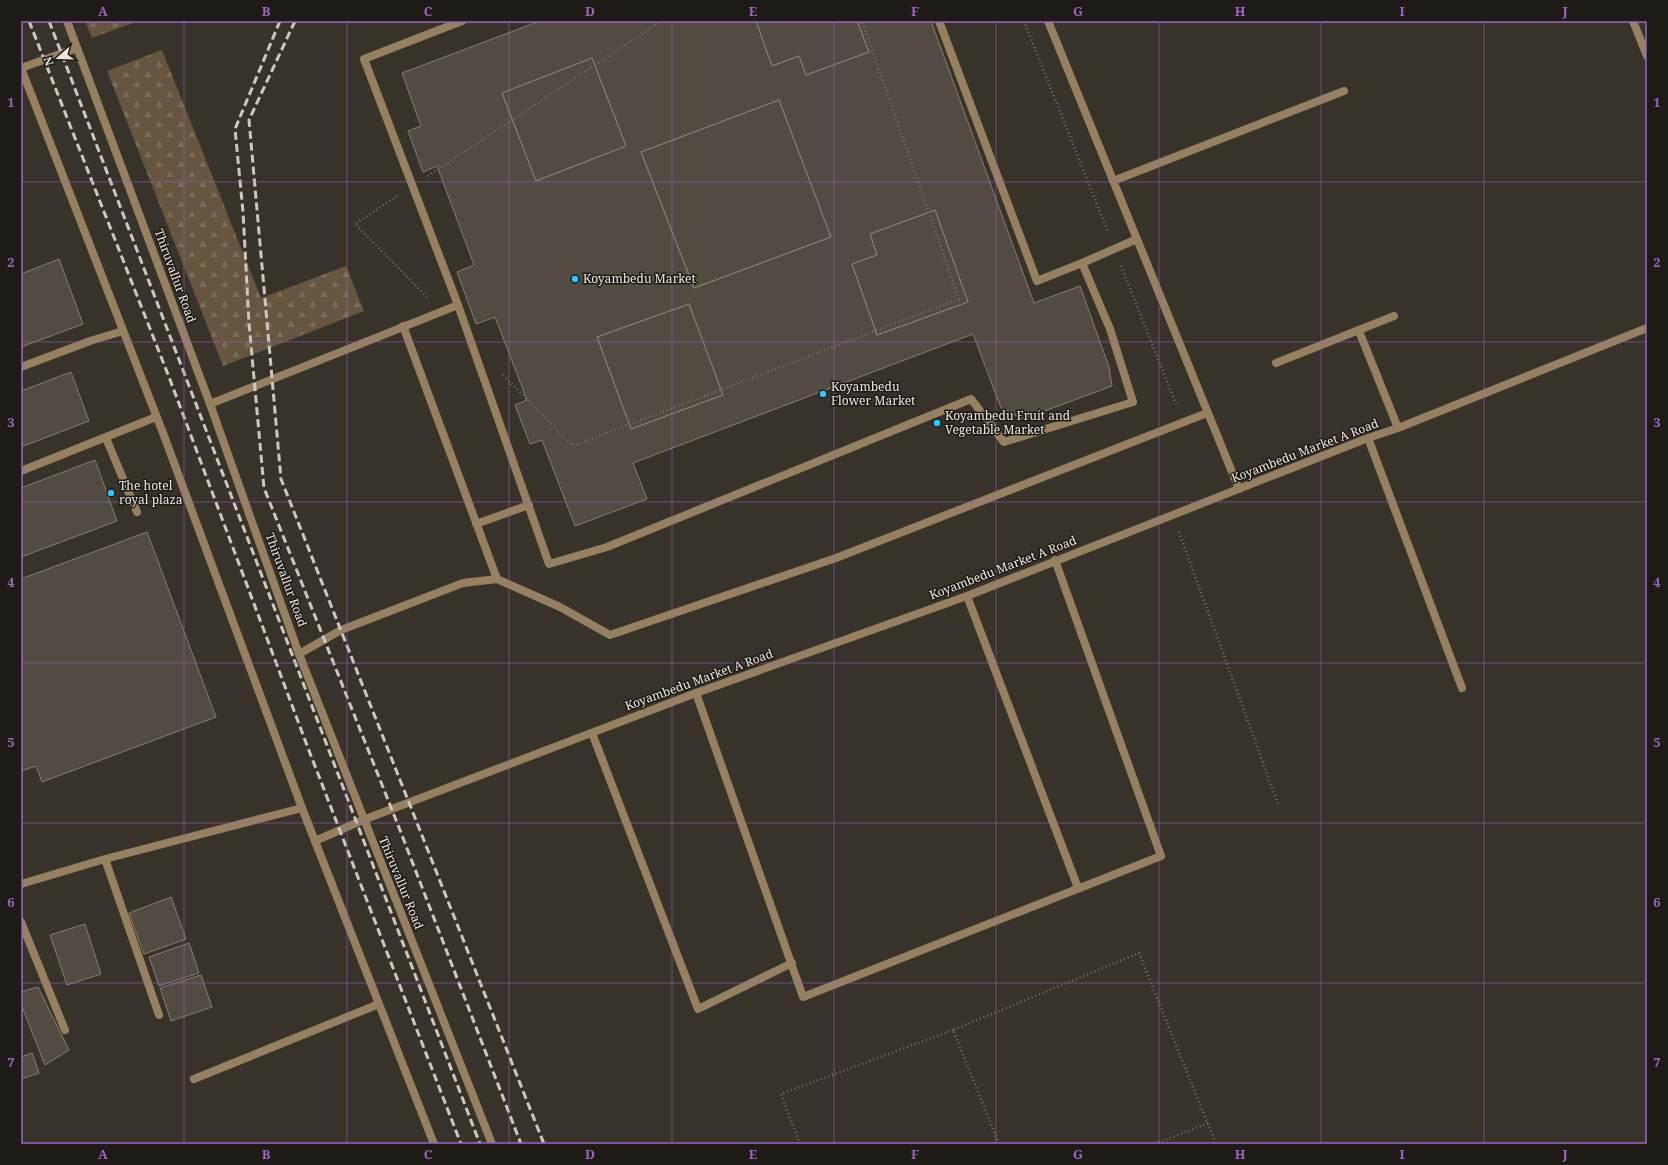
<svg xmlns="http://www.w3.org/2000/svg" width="1668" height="1165" font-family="'Noto Serif',serif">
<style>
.forest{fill:url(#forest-firs)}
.building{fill:#514b42;stroke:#847e74;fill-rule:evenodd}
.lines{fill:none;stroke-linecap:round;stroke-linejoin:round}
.path{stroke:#78736b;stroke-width:2.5;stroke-dasharray:1 3;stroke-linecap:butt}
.service{stroke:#96805f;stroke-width:8}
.minor{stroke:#96805f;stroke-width:8}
.tertiary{stroke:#96805f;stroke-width:8}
.rail{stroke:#cbc7c1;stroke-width:3;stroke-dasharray:8 4;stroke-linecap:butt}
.grid{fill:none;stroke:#9c64c9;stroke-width:1;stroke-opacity:0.55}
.poi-dot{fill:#29c8ff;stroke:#1e1b17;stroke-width:1.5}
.labels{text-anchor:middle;stroke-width:3;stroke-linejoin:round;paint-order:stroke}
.street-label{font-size:12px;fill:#eae6e0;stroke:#1e1b17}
.poi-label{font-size:12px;fill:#eae6e0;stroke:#1e1b17;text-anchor:start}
.neatline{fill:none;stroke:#9c64c9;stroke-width:1.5}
.grid-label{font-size:13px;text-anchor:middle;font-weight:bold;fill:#9c64c9}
</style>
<defs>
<pattern id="forest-firs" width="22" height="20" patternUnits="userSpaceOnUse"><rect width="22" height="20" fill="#66563f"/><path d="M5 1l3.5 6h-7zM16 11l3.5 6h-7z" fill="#7c6e5a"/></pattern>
</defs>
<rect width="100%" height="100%" fill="#38332a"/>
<!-- forest -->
<path class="forest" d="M85 21H138L92 38Z
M162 50 261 298 346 266 364 311 223 366 107 71Z"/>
<!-- building -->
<path class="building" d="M540 21H756L772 66 799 56 806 75 869 52 857 21H931L1034 303 1080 286 1109 367 1112 386 1023 419 1001 408 973 334 633 463 647 499 575 526 542 440 530 444 515 405 527 400 495 317 476 324 457 272 474 265 437 166 423 172 408 131 421 126 402 73ZM592 58 626 146 536 181 502 93ZM779 100 831 237 694 288 641 152ZM935 210 968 302 877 335 852 264 877 255 870 234ZM689 304 723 395 631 429 597 337Z
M756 21H857L869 52 806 75 799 56 772 66Z
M592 58 626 146 536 181 502 93Z
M779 100 831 237 694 288 641 152Z
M935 210 968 302 877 335 852 264 877 255 870 234Z
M59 259 83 324 21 347V274Z
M689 304 723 395 631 429 597 337Z
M71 372 89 421 21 447V391Z
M95 460 117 521 21 557V488Z
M147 532 216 717 42 782 36 766 21 771V579Z
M171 897 186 939 144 954 129 913Z
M85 924 101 974 67 985 50 935Z
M189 943 199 973 159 986 149 957Z
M201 975 212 1007 171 1021 160 988Z
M38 987 69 1050 45 1065 21 1004V992Z
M32 1053 39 1073 21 1079V1057Z"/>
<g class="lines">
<!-- path -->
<path class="path" d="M1024 21 1108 232
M428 176 661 21
M397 196 355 224 427 297
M1121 266 1176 404
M503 375 573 446 959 299 862 21
M1179 532 1278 804
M800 1144 781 1094 953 1030
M999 1144 953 1030 1139 953 1216 1144
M1155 1144 1208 1123"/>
<!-- service -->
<path class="service" d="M462 21 364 59 458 305 549 564 607 547 971 399 1004 442 1133 402 1110 329 1082 263 1037 281 939 21
M1048 21 1239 489
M21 68 77 48
M1113 181 1344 91
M1082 263 1137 239
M403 326 497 579
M1359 331 1398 428
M1276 363 1394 316
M21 367 90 341 123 331
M210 404 458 305
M106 438 137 512
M1368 438 1462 688
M21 471 156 417
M476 524 529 505
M967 596 1078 888
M299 654 341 630 463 583 497 579 560 607 610 635 836 558 1207 413
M696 693 803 997 1161 856 1055 560
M592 733 698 1009 792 963
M315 841 363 820 696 693 967 596 1368 438 1398 428 1647 328
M194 1079 379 1004"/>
<!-- minor -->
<path class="minor" d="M105 859 159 1015
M21 884 105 859 302 808
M21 922 65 1030"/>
<!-- tertiary -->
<path class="tertiary" d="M67 21 210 404 299 654 492 1144
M1633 21 1647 56
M21 68 163 433 302 808 434 1144"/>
<!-- rail -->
<path class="rail" d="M29 21 169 377 308 748 461 1144
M49 21 480 1144
M280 21 235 129 243 212 249 323 264 488 398 825 521 1144
M295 21 249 120 281 479 544 1144"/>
</g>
<!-- grid -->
<path class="grid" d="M184 21V1144M347 21V1144M509 21V1144M672 21V1144M834 21V1144M996 21V1144M1159 21V1144M1321 21V1144M1484 21V1144M21 182H1647M21 342H1647M21 502H1647M21 663H1647M21 823H1647M21 983H1647"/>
<!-- markers -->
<g class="poi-dot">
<circle cx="575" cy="279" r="4"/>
<circle cx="823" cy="394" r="4"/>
<circle cx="937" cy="423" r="4"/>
<circle cx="111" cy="493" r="4"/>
</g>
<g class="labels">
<!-- street labels -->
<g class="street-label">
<text transform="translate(175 276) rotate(70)" y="4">Thiruvallur Road</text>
<text transform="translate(1305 451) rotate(-21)" y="4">Koyambedu Market A Road</text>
<text transform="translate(1003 568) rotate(-21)" y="4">Koyambedu Market A Road</text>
<text transform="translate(286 580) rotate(70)" y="4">Thiruvallur Road</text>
<text transform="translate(699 680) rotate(-20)" y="4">Koyambedu Market A Road</text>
<text transform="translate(401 883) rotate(68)" y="4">Thiruvallur Road</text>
</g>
<!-- poi labels -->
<g class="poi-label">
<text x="583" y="283">Koyambedu Market</text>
<text x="831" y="391">Koyambedu<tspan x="831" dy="14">Flower Market</tspan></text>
<text x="945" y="420">Koyambedu Fruit and<tspan x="945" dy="14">Vegetable Market</tspan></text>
<text x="119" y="490">The hotel<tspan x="119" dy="14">royal plaza</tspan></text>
</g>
</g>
<!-- border -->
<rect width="1668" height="1165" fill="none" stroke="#1e1b17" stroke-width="44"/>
<!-- north arrow -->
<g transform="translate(58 58) rotate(250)" stroke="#1e1b17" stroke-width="3" paint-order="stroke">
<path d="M0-3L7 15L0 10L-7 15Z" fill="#eae6e0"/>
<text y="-6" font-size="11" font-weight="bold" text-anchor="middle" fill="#eae6e0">N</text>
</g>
<rect x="22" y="22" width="1624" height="1121" class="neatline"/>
<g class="grid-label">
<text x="103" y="16">A</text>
<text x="266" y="16">B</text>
<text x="428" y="16">C</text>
<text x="590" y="16">D</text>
<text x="753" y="16">E</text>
<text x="915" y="16">F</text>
<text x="1078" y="16">G</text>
<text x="1240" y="16">H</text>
<text x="1402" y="16">I</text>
<text x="1565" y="16">J</text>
<text x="11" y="107">1</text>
<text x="1657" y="107">1</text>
<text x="11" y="267">2</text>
<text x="1657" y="267">2</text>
<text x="11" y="427">3</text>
<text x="1657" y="427">3</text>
<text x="11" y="587">4</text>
<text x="1657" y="587">4</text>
<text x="11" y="747">5</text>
<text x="1657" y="747">5</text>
<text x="11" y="907">6</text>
<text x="1657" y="907">6</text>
<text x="11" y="1067">7</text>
<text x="1657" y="1067">7</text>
<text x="103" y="1159">A</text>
<text x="266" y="1159">B</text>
<text x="428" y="1159">C</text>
<text x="590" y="1159">D</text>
<text x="753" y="1159">E</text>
<text x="915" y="1159">F</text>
<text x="1078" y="1159">G</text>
<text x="1240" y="1159">H</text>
<text x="1402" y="1159">I</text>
<text x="1565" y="1159">J</text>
</g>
</svg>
